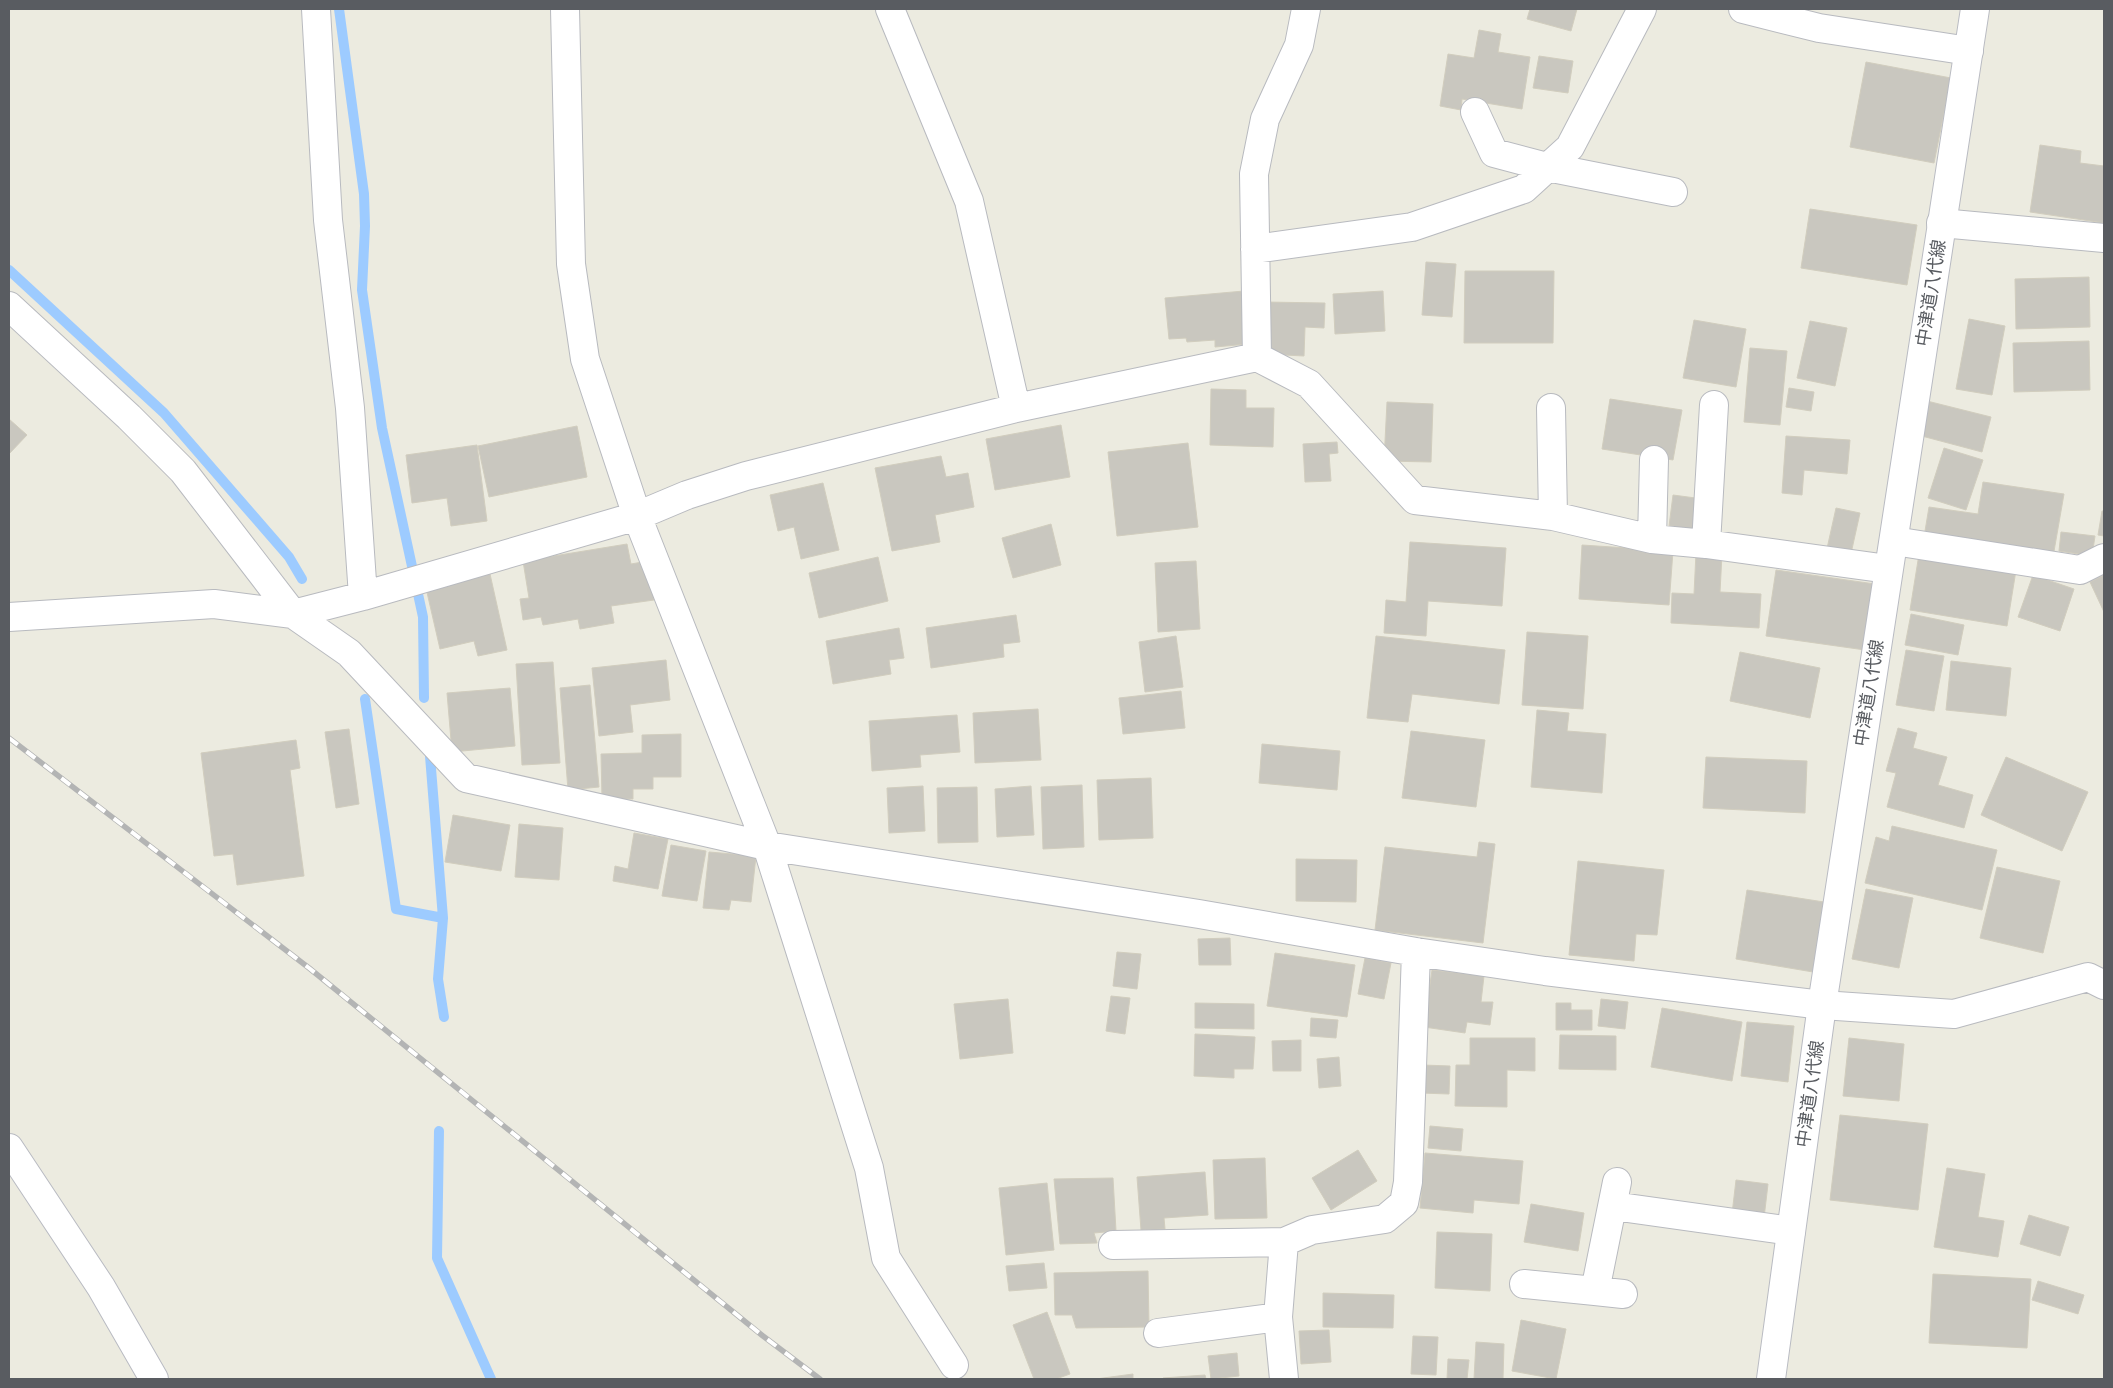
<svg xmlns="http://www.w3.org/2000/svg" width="2113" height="1388" font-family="'Varela Round','Noto Sans JP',sans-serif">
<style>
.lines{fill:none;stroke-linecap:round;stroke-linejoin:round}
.stream{stroke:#9dcbff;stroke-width:10}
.building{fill:#c9c7bf;stroke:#d1cdbe}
.street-casing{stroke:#b8babf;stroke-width:30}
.secondary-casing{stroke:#b9bbc2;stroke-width:30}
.street{stroke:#fff;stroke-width:28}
.secondary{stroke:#fff;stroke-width:28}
.rail-casing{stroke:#b3b4b4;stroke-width:5.5}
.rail{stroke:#fff;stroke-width:4;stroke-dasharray:11;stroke-linecap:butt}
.labels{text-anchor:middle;stroke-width:4;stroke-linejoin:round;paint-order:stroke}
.street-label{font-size:18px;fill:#595c61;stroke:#fff}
</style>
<rect width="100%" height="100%" fill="#ecebe0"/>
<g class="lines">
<!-- stream -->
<path class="stream" d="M339 9 364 194 365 226 362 290 382 428 423 617 424 698
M9 270 164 413 289 557 302 579
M365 699 396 909 443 918
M430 756 443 918 438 979 444 1017
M439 1131 437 1258 491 1379"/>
</g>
<!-- building -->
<path class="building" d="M1530 9H1577L1571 31 1527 19Z
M1479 30 1501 34 1498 52 1530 57 1522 109 1462 99 1461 110 1440 106 1448 54 1474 58Z
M1539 56 1573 61 1568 93 1533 88Z
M1866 62 1951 78 1934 163 1850 147Z
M2040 145 2081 151 2080 163 2104 166V223L2030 212Z
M1810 209 1917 225 1907 285 1801 268Z
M1426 262 1456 264 1452 317 1422 315Z
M1465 271H1554L1553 343H1464Z
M2089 277 2090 327 2016 329 2015 279Z
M1244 291 1248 344 1215 347V340L1187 342 1186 338 1169 339 1165 298Z
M1383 291 1385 331 1335 334 1333 294Z
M1265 302 1325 303 1324 328 1305 327 1304 356 1264 354Z
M1969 319 2005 326 1992 395 1956 389Z
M1694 320 1746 329 1736 387 1683 378Z
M1810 321 1847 328 1835 386 1797 378Z
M2089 341 2090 390 2014 392 2013 343Z
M1750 348 1787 351 1780 425 1744 422Z
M1789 388 1814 392 1811 411 1786 407Z
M1211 389 1246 390V408H1274L1273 447 1210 445Z
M1610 399 1682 410 1673 460 1602 449Z
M1927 401 1991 417 1982 452 1918 435Z
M1387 402 1433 404 1431 462 1384 461Z
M9 419 27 435 9 454Z
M1061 425 1070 477 995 490 986 439Z
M577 426 587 477 489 497 478 446Z
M1786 436 1850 440 1847 474 1804 470 1802 495 1782 493Z
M1337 442 1338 453 1329 454 1331 481 1305 482 1303 444Z
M1188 443 1198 527 1117 536 1108 452Z
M477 445 487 521 451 526 447 498 412 503 406 455Z
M1944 448 1983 460 1966 510 1928 498Z
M941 456 946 477 968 473 974 507 935 515 940 542 892 551 875 468Z
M1983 482 2064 494 2053 557 1924 537 1929 507 1978 514Z
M823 483 839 550 801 559 794 527 778 531 770 495Z
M1673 495 1703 499 1698 538 1668 534Z
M1836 508 1860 513 1850 558 1826 553Z
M2102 511H2104V536L2098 535Z
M1051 524 1061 565 1013 578 1002 538Z
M2061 532 2095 536 2092 556 2059 551Z
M1410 542 1506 548 1502 606 1428 601 1426 636 1384 633 1386 600 1406 602Z
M627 544 631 564 648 561 654 600 611 606 614 623 580 629 578 619 543 625 541 617 523 620 520 599 529 598 523 561Z
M1582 545 1673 551 1669 605 1579 599Z
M1920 548 2017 564 2007 626 1910 610Z
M1696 553 1722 554 1720 592 1761 594 1759 628 1671 623 1672 593 1694 594Z
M878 557 888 601 819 618 809 573Z
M1196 561 1200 629 1158 632 1155 563Z
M1776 570 1875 584 1865 650 1766 636Z
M490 574 507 650 478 656 474 641 440 649 426 588Z
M2033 575 2074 589 2060 631 2018 617Z
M2104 575V612L2090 582Z
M1911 614 1964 625 1958 655 1905 645Z
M1016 615 1020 642 1003 644 1004 657 931 668 926 628Z
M899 628 904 658 889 660 891 674 833 684 826 641Z
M1527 632 1588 636 1583 709 1522 705Z
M1176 636 1183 687 1145 692 1139 642Z
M1376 636 1505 650 1499 704 1412 694 1408 722 1367 718Z
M1906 650 1944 656 1934 711 1896 705Z
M1740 652 1820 668 1810 718 1730 701Z
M666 660 670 700 630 705 633 732 599 736 592 668Z
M1951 661 2011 668 2006 716 1946 710Z
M553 662 560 763 522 765 516 664Z
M590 685 599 787 568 790 560 688Z
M510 688 515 746 452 752 447 693Z
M1181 691 1185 728 1123 734 1119 698Z
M1038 709 1041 760 975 763 973 713Z
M1537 710 1569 713 1567 731 1606 734 1602 793 1531 787Z
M957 715 960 752 920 755 921 767 872 771 869 721Z
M1898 728 1917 733 1913 748 1947 757 1938 785 1973 795 1964 828 1887 807 1896 773 1886 771Z
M349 729 359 804 336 808 325 732Z
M1411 731 1485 740 1476 807 1402 798Z
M681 734V777H653V789H633V799H602L601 754 642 753V735Z
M296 740 300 768 290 770 304 876 237 885 233 854 214 856 201 753Z
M1262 744 1340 751 1337 790 1259 783Z
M1706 757 1807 761 1805 813 1703 808Z
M2006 757 2088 792 2062 851 1981 815Z
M1151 778 1153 838 1099 840 1097 780Z
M1082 785 1084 847 1043 849 1041 787Z
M923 786 925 831 889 833 887 788Z
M1031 786 1034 835 997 837 995 789Z
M977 787 978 842 938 843 937 788Z
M453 815 510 825 501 871 445 862Z
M519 824 563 828 559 880 515 877Z
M1892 826 1997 850 1982 910 1865 883 1876 837 1889 841Z
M634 833 668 839 658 889 613 881 615 866 628 869Z
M1479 842 1495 844 1483 943 1375 930 1385 847 1477 857Z
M671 845 706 851 697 901 662 896Z
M709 852 756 856 751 902 731 900 729 910 703 908Z
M1296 859 1357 860 1356 902 1296 901Z
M1578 861 1664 870 1657 935 1636 934 1634 961 1569 955Z
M1997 867 2060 881 2043 953 1980 938Z
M1866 889 1913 898 1899 968 1852 959Z
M1747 890 1824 902 1813 972 1736 959Z
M1230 938 1231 965H1199L1198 939Z
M1117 952 1141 954 1137 989 1113 986Z
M1275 953 1355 965 1347 1017 1267 1006Z
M1365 958 1391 963 1384 999 1358 994Z
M1432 970 1484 976 1481 1002H1493L1490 1025 1467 1022 1465 1033 1424 1027Z
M1111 996 1130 998 1125 1034 1106 1031Z
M1008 999 1013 1053 960 1059 954 1004Z
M1601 999 1628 1002 1625 1029 1598 1026Z
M1195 1003 1254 1004V1029L1195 1028Z
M1556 1003H1571V1010H1592V1030H1556Z
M1662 1008 1742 1022 1732 1081 1651 1067Z
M1311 1018 1338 1020 1336 1038 1310 1036Z
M1747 1022 1794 1026 1788 1082 1741 1076Z
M1195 1034 1255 1037 1253 1069H1234V1078L1194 1076Z
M1560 1035 1616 1036V1070L1559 1069Z
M1470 1038H1535V1071L1507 1070V1107L1455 1106 1456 1065H1470Z
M1849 1038 1904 1044 1899 1101 1843 1096Z
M1301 1040V1071H1273L1272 1041Z
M1339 1057 1341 1086 1319 1088 1317 1059Z
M1423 1065 1450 1066 1449 1094 1421 1093Z
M1840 1115 1928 1124 1918 1210 1830 1200Z
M1430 1126 1463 1129 1461 1151 1428 1148Z
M1358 1150 1377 1181 1331 1210 1312 1178Z
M1425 1153 1523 1161 1519 1204 1474 1200 1473 1213 1420 1208Z
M1265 1158 1267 1218 1215 1219 1213 1160Z
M1947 1168 1985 1174 1978 1217 2004 1221 1998 1257 1934 1247Z
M1205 1172 1208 1215 1164 1218 1165 1229 1141 1230 1137 1177Z
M1113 1178 1116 1231 1094 1233 1097 1243 1060 1244 1054 1179Z
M1736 1180 1768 1184 1764 1218 1732 1214Z
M1047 1183 1054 1250 1006 1255 999 1188Z
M1531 1204 1584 1213 1578 1251 1524 1242Z
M2029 1215 2069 1227 2060 1256 2020 1244Z
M1437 1232 1492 1234 1490 1291 1435 1288Z
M1044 1263 1047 1288 1009 1291 1006 1266Z
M1148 1271 1149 1327 1076 1328 1072 1315H1055L1054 1273Z
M1933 1274 2031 1279 2027 1348 1929 1343Z
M2038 1281 2084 1295 2078 1314 2032 1300Z
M1323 1293 1394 1295 1393 1328 1323 1327Z
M1047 1312 1070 1374 1056 1379H1034L1013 1325Z
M1521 1320 1566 1329 1556 1379 1512 1371Z
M1329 1330 1331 1362 1301 1364 1299 1331Z
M1413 1336 1438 1337 1436 1375 1411 1374Z
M1476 1342 1504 1344 1503 1379H1474Z
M1237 1353 1239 1376 1211 1379 1208 1356Z
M1448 1359 1469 1360 1467 1379H1447Z
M1133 1374V1379H1096Z
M1205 1375 1206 1379H1164L1163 1378Z"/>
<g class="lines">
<defs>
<path id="street" d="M316 9 328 220 350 408 363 596
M565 9 571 264 585 359 637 516 767 846 869 1168 886 1258 954 1365
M890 9 969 201 1016 408
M1743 9 1819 28 1969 51
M1475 112 1494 153 1547 167 1673 192
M1941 223 2104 238
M1255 249 1412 227 1524 189 1570 147 1642 9
M9 306 129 417 183 471 293 614 349 653 466 778 767 846 1199 914 1416 952 1545 971 1822 1005 1954 1014 2088 977 2104 985
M1257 357 1254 174 1265 119 1299 45 1306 9
M1551 408 1553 516
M1652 539 1654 460
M1894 541 2080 570 2104 558
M1706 544 1714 405
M9 617 214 604 293 614 363 596 637 516 687 495 746 476 1016 408 1257 357 1309 384 1415 500 1553 516 1652 539 1706 544 1888 569
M1613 1206 1791 1231
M1113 1245 1284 1242
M1524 1284 1595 1291 1617 1182
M1595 1291 1623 1294
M1158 1333 1278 1317
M1284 1379 1278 1317 1284 1242 1312 1230 1385 1219 1404 1203 1408 1182 1416 952"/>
<path id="secondary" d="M9 1148 101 1287 154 1379
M1771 1379 1822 1005 1975 9"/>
</defs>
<!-- street casing -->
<use href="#street" class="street-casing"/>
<!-- secondary casing -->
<use href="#secondary" class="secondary-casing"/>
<!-- street -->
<use href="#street" class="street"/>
<!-- secondary -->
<use href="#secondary" class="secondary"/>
<defs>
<path id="rail" d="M9 738 309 968 763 1336 820 1379"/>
</defs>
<!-- rail casing -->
<use href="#rail" class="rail-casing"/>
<!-- rail -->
<use href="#rail" class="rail"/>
</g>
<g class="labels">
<!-- street labels -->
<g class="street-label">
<text transform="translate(1931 293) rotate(-81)" y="6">中津道八代線</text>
<text transform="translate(1869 693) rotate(-81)" y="6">中津道八代線</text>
<text transform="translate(1810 1094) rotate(-82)" y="6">中津道八代線</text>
</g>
</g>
<!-- border -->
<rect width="2113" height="1388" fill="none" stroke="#595c61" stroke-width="20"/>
</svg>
